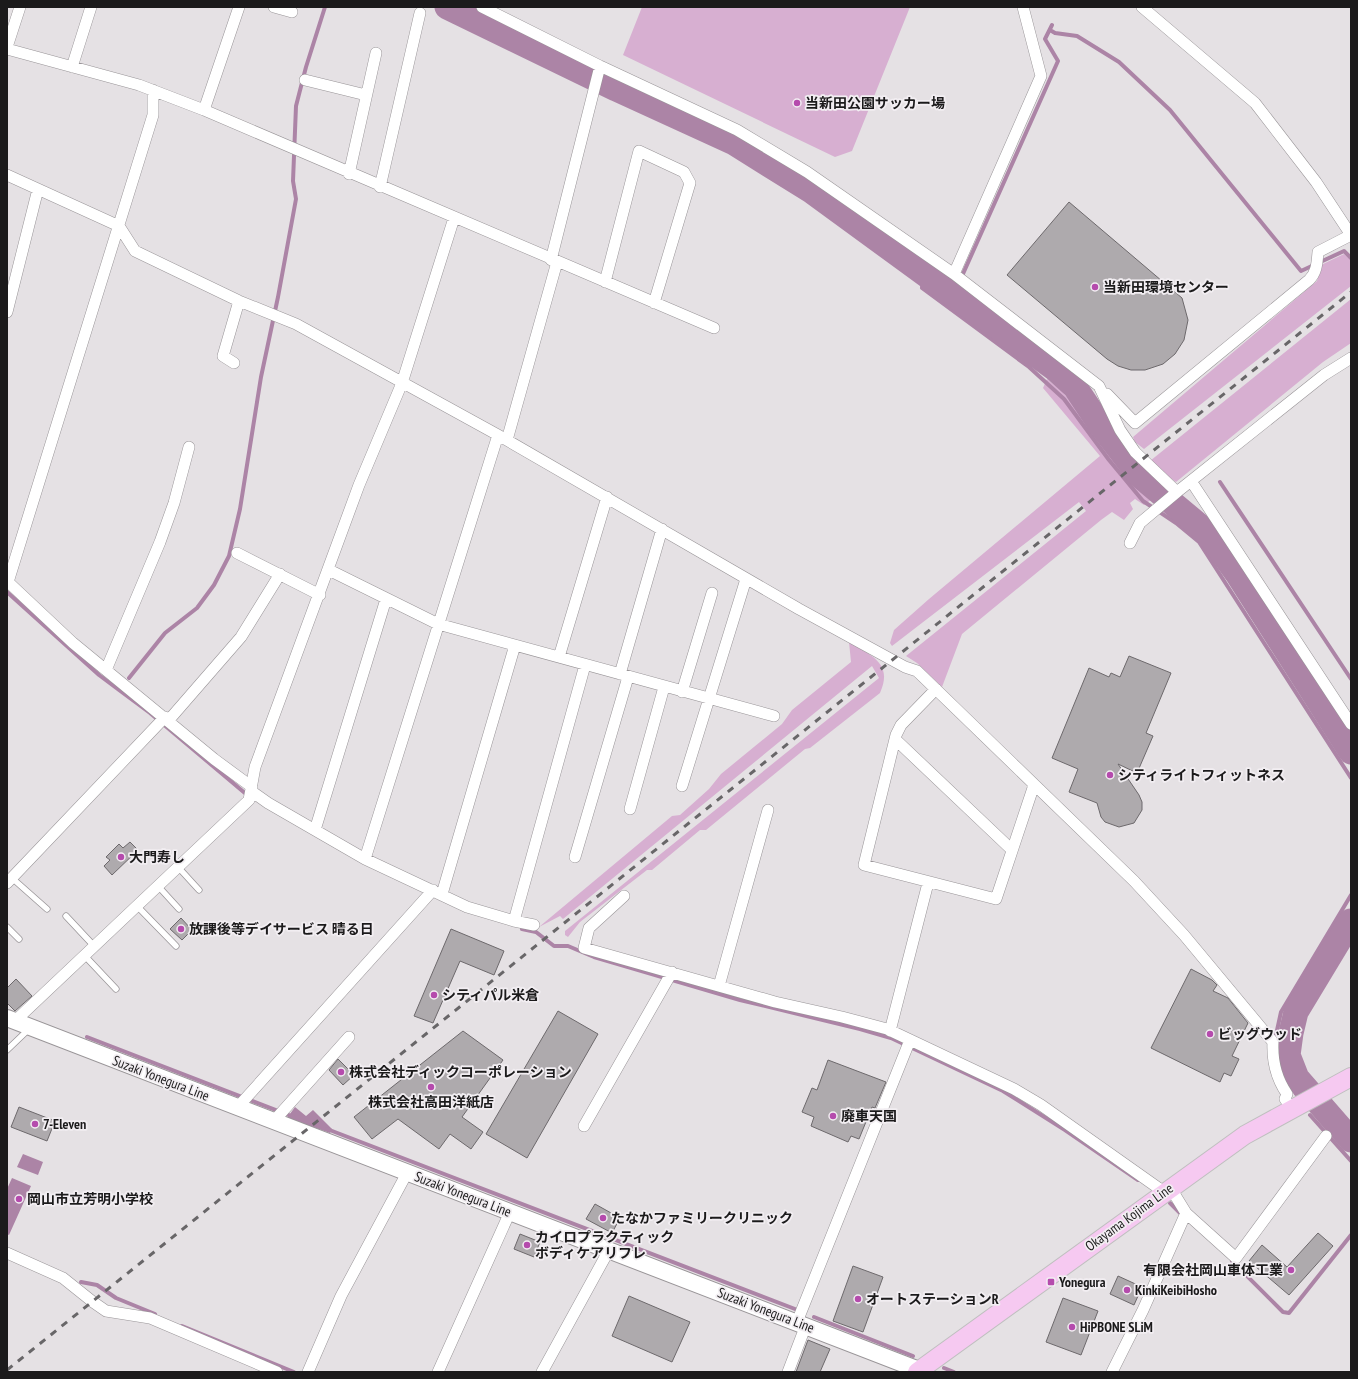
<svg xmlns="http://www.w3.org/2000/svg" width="1358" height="1379" font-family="'PT Sans Narrow','Noto Sans JP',sans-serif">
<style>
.green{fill:#d7afd1}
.water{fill:#ac84a6}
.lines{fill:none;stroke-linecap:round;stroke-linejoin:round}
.stream{stroke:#ac84a6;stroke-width:4}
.river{stroke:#ac84a6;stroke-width:25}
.building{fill:#aeaaad;stroke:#6d696c}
.lane-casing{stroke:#999598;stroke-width:7}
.street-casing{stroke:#999598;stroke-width:12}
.secondary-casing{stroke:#999598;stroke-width:18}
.primary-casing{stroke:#bfbfbf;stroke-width:20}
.lane{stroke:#fff;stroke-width:5.5}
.street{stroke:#fff;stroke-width:11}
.secondary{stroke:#fff;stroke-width:16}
.primary{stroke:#f6c9f1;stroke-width:18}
.rail{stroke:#686668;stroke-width:3;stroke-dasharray:7 7;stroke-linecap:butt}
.poi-dot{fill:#b54bad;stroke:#f2eef2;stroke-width:1.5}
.labels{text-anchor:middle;stroke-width:3.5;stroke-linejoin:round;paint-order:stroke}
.poi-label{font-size:14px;font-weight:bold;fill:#1b1a1b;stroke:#f2eef2;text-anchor:start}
.street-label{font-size:14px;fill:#1b1a1b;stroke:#f2eef2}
</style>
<rect width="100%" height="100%" fill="#e5e1e4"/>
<!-- green -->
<path class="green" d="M642 7H910L852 151 835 157 623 55Z
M1344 254 1351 260V286L1144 449 1135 442 1133 437 1317 281 1321 265Z
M1351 299V343L1323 362 1176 482 1156 468 1150 461Z
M1047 379 1062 391 1139 489 1152 499 1144 505 1135 499 1130 503 1133 509 1124 520 1112 512 1101 520 962 634 942 687 917 663 906 656 1086 511 1079 502 892 646 890 643 894 630 929 599 1100 456 1043 388Z
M849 642C869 655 894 662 880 693L810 748 805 749 706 830H700L652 870H647L580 922 568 937 565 935V931L879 678 872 666 563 919 560 916 539 927 672 816 680 815 709 789 721 774 782 724 792 710 851 662Z"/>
<!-- water -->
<path class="water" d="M295 1107 306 1116 313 1110 332 1129 330 1133 287 1118Z
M23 1154 43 1162 38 1175 17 1167Z
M12 1178 31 1186 9 1235 7 1234V1189Z"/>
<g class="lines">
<!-- stream -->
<path class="stream" d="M1050 30 1055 33 1077 36 1119 62 1170 110 1301 271 1344 251 1351 258
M923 272 922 288 1029 367 1064 399 1109 460 1143 501 1176 523 1199 542 1351 778
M954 294 1058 61 1045 39 1052 25
M1220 482 1351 679
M7 592 99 675 119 690
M129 678 165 633 197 608 214 585 229 556 240 509 261 377 278 297 296 199 293 181 296 106 306 67 325 7
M119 690 150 713 246 794
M522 929 536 932 554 946H568L594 957 740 1000 860 1029 891 1038 1003 1091 1065 1130 1138 1180
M87 1037 294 1117
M1277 1043 1276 1035 1281 1012 1351 895
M1281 1071 1296 1094
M1310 1115 1351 1161
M327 1129 795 1309
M1170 1203 1181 1214
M1232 1261 1283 1312 1289 1313 1351 1235
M81 1282 97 1285 116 1298 155 1314
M814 1317 913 1356
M182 1326 294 1372
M944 1368 954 1372"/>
<!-- river -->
<path class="river" d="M447 7 616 89 734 143 811 191 1055 369 1075 387 1099 423 1140 476 1207 532 1238 575 1351 752
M1351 921 1296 1012 1291 1033 1288 1055 1297 1078 1351 1140"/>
</g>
<!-- building -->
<path class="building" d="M1069 202 1182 298 1188 320 1184 340 1175 354 1163 364 1145 370H1131L1118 366 1107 359 1007 275Z
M1129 656 1171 673 1146 733 1153 736 1137 773 1118 764 1139 795 1142 802V810L1134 823 1119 827 1105 822 1101 817 1097 803 1069 792 1078 769 1052 758 1089 668 1109 677 1111 673 1120 677Z
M130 842 138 850 112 875 104 866 110 860 106 857 119 844 123 848Z
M181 918 192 930 182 940 170 929Z
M451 929 504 951 494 975 460 961 433 1023 414 1016Z
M1191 969 1212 980 1217 985 1213 991 1228 998 1248 1023 1232 1056 1239 1059 1231 1076 1224 1073 1220 1082 1151 1048Z
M16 979 32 996 15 1011 7 1003V988Z
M558 1011 598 1034 527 1158 486 1134Z
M463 1031 503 1060 462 1117 483 1132 471 1149 450 1134 439 1149 398 1119 372 1139 354 1117Z
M338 1059 354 1075 343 1085 329 1070Z
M828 1060 886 1082 875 1108 872 1107 859 1139 851 1136 848 1142 811 1126 814 1117 802 1112 812 1088 817 1090Z
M19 1107 55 1121 47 1141 11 1127Z
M595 1204 620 1218 612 1233 586 1219Z
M1318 1233 1333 1246 1289 1295 1249 1261 1262 1245 1287 1267Z
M520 1234 540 1242 534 1257 514 1249Z
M853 1266 883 1277 863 1332 833 1321Z
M1118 1276 1142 1287 1134 1305 1110 1294Z
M629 1296 690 1322 672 1362 612 1336Z
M1063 1298 1098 1311 1081 1355 1046 1342Z
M808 1340 830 1349 820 1372H796Z"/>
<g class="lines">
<defs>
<path id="lane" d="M178 867 199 890
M12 878 47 909
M158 886 179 909
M137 906 176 946
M66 916 94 946
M7 927 19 939
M84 955 116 989
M7 1050 29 1029"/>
<path id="street" d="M274 7 292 12
M482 7 600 66 737 130 807 172 954 274 1099 386 1120 430 1135 452 1177 492
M1142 7 1255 103 1316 182 1351 235
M7 47 20 7
M7 49 139 85 204 110 714 328
M72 67 91 7
M305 80 366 95
M204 110 239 7
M349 174 376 53
M7 175 119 226 135 251 239 301 296 324 498 435 799 609 905 667 917 671 1134 881 1184 935 1273 1042C1272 1061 1276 1078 1287 1094L1285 1099 1293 1109
M380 187 420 13
M551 260 600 66
M954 274 1041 76 1023 7
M605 282 639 151 684 172 690 183 654 303
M7 312 38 189
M234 363 223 356 239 301
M1107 394 1135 423 1309 280C1317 272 1317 263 1318 252L1351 235
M507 440 557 262
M1191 481 1351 724
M1130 543 1140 523 1177 492 1324 375 1351 358
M237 553 320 595
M329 570 438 624 774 716
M7 581 73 643 214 759 252 787
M8 582 153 115V90
M559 657 607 497
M106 670 160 542 174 503 189 447
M620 674 662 529
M936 689 901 725 896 735 864 865 996 899 1034 785
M682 692 712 593
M168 721 241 637 280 574
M895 739 1012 850
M682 786 746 579
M251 791 268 803 365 859 467 907 514 921 534 925
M630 809 664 687
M315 830 386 599
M575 857 628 677
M365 859 498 435
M7 883 165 717
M442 894 515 645
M624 896 589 928 584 948 775 1002 842 1017 887 1029 1014 1089 1041 1105 1164 1192
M514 921 585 665
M719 986 768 810
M15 1021 249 800 255 767 359 485 402 383 454 218
M890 1031 928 883
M237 1108 433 890
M273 1122 349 1037
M584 1126 672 972
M1170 1187 1186 1213 1236 1258 1326 1136
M7 1253 63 1278 93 1302 106 1311 150 1318 277 1372
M797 1322 910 1040
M308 1372 341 1296 407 1173
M438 1372 510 1212
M542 1372 609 1250
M788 1372 806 1325
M1112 1372 1143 1310 1186 1213"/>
<path id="secondary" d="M7 1018 919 1370"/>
<path id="primary" d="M917 1372 1245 1135 1351 1077"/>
</defs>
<!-- lane casing -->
<use href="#lane" class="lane-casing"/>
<!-- street casing -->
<use href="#street" class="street-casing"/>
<!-- secondary casing -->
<use href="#secondary" class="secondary-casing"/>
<!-- primary casing -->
<use href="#primary" class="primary-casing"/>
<!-- lane -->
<use href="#lane" class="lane"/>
<!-- street -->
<use href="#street" class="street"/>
<!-- secondary -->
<use href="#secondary" class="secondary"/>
<!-- primary -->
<use href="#primary" class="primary"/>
<!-- rail -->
<path class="rail" d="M7 1370 1351 292"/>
</g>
<!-- markers -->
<g class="poi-dot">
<circle cx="797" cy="103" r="4"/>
<circle cx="1095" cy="287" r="4"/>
<circle cx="1110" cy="775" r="4"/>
<circle cx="121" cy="857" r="4"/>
<circle cx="181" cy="929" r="4"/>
<circle cx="434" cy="995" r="4"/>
<circle cx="1210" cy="1034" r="4"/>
<circle cx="341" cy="1072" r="4"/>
<circle cx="431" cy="1087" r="4"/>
<circle cx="833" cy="1116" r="4"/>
<circle cx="35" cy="1124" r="4"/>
<circle cx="19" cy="1199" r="4"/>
<circle cx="603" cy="1218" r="4"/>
<circle cx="527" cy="1245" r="4"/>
<circle cx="1291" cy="1270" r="4"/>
<rect x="1047" y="1278" width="8" height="8" rx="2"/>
<circle cx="1127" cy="1290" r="4"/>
<circle cx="858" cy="1299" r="4"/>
<circle cx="1072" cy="1327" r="4"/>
</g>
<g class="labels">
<!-- poi labels -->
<g class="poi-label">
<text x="805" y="108">当新田公園サッカー場</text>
<text x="1103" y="292">当新田環境センター</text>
<text x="1118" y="780">シティライトフィットネス</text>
<text x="129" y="862">大門寿し</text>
<text x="189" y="934">放課後等デイサービス 晴る日</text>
<text x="442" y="1000">シティパル米倉</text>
<text x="1218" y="1039">ビッグウッド</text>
<text x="349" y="1077">株式会社ディックコーポレーション</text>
<text x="431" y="1107" text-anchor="middle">株式会社高田洋紙店</text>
<text x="841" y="1121">廃車天国</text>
<text x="43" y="1129">7-Eleven</text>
<text x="27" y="1204">岡山市立芳明小学校</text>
<text x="611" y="1223">たなかファミリークリニック</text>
<text x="535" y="1242">カイロプラクティック<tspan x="535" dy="16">ボディケアリフレ</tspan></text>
<text x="1283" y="1275" text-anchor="end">有限会社岡山車体工業</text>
<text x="1059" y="1287">Yonegura</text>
<text x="1135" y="1295">KinkiKeibiHosho</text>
<text x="866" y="1304">オートステーションR</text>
<text x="1080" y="1332">HiPBONE SLiM</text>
</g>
<!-- street labels -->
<g class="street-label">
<text transform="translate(161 1078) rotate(21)" y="5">Suzaki Yonegura Line</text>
<text transform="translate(463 1194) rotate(21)" y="5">Suzaki Yonegura Line</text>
<text transform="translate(1129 1217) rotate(-36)" y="5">Okayama Kojima Line</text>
<text transform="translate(766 1310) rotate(21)" y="5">Suzaki Yonegura Line</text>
</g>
</g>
<!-- border -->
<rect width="1358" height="1379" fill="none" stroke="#1b1a1b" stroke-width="16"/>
</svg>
